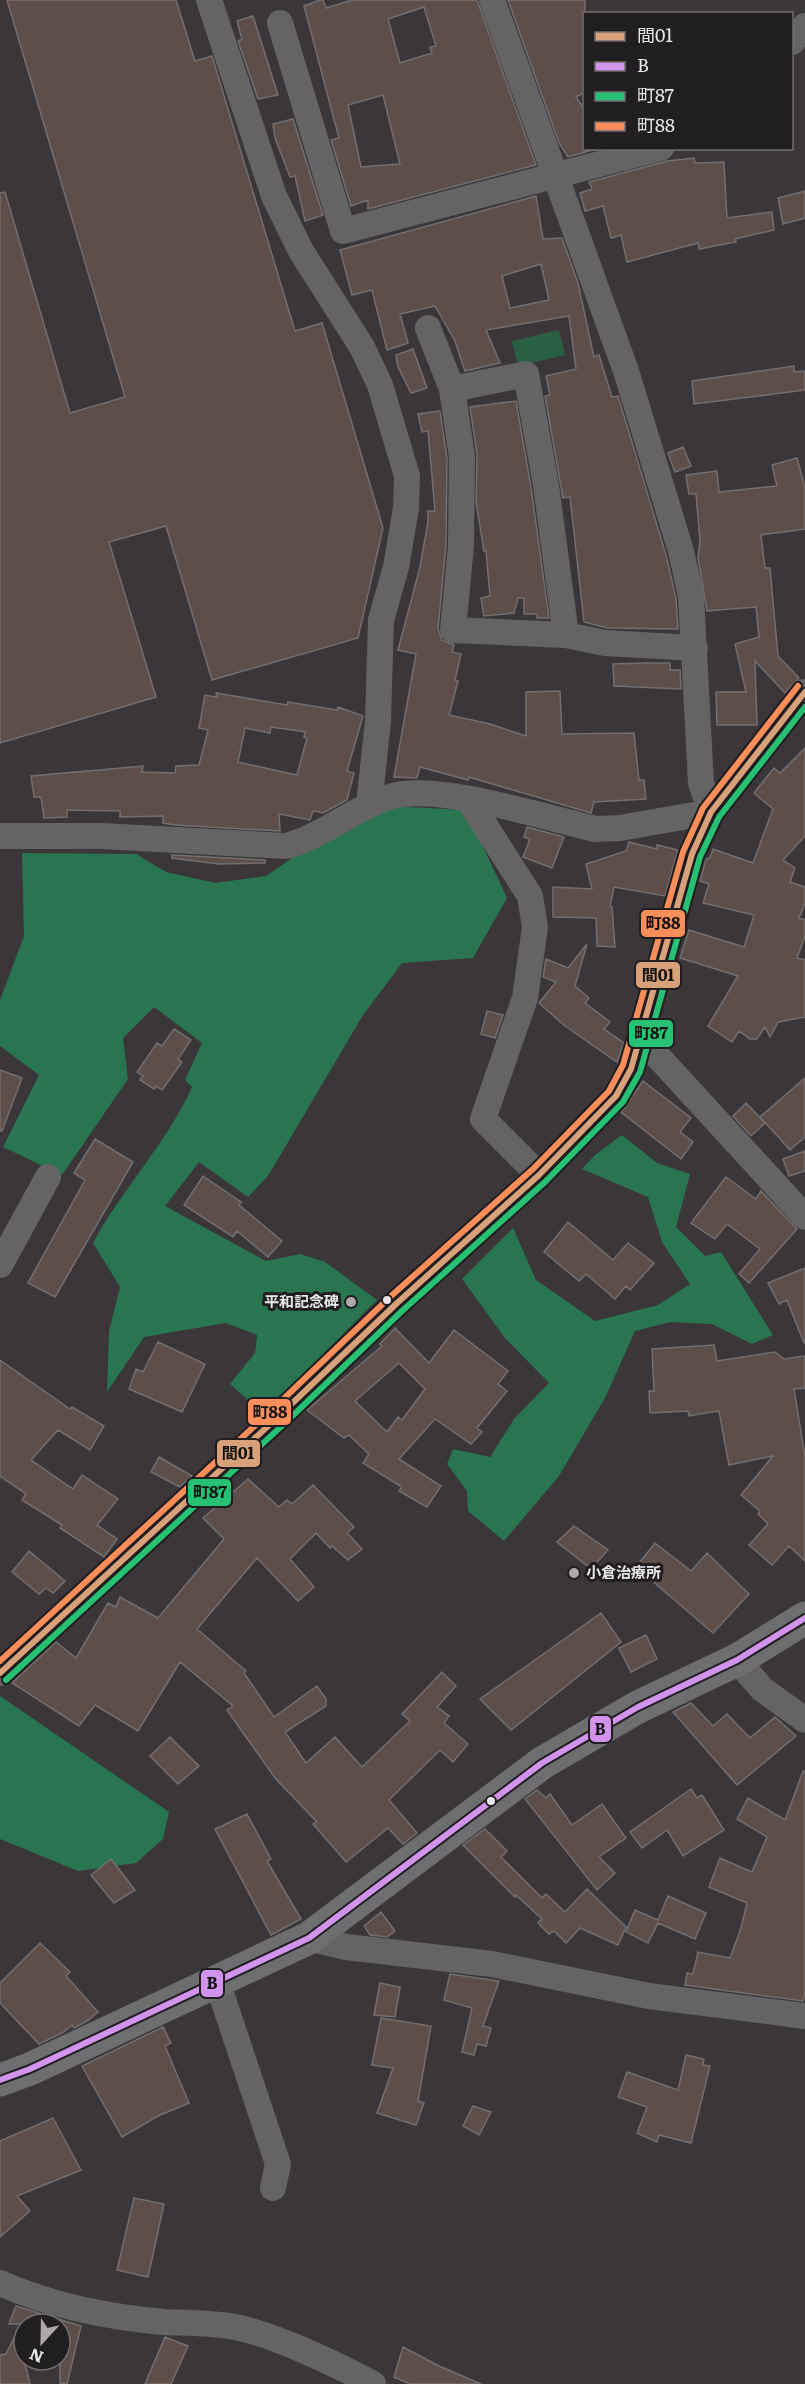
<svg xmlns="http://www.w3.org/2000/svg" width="805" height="2384" font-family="Literata,'Noto Sans JP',serif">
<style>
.green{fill:#2b5f43}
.forest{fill:#29754f}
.building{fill:#5e4e49;stroke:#726f70;stroke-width:1.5;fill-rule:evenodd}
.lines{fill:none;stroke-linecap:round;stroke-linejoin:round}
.street{stroke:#646465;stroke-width:26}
.secondary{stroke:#6d6e70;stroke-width:33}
.bus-1-casing{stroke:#211e21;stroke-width:10}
.bus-2-casing{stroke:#211e21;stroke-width:10}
.bus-3-casing{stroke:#211e21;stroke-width:10}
.bus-4-casing{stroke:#211e21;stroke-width:10}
.bus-1{stroke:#d9a179;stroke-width:6}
.bus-2{stroke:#d193ec;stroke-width:6}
.bus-3{stroke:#26c172;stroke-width:6}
.bus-4{stroke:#fa8e5a;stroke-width:6}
.bus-dot{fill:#e9e6e9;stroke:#211e21;stroke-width:2}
.poi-dot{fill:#aca8ac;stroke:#211e21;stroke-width:2}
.labels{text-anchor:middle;stroke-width:6;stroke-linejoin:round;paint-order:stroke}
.poi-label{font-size:15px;font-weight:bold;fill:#e9e6e9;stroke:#211e21;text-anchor:end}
.line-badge{stroke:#211e21;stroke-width:2}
.pale-badge-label{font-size:16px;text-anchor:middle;font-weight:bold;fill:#111}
</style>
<rect width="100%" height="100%" fill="#3a363a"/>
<!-- green -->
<path class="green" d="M559 330 565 355 518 366 512 341Z"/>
<!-- forest -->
<path class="forest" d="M369 805 466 810 507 898 473 958 402 963 363 1015 268 1176 248 1197 199 1162 165 1206 266 1261 300 1254 325 1262 377 1300 269 1408 251 1403 230 1384 255 1353 257 1335 226 1323 144 1337 107 1392 109 1331 120 1287 93 1243C122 1189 167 1143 192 1087L185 1080 202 1043 154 1007 123 1038 128 1079 62 1175 3 1147 39 1075 0 1046V1000L24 936 22 853 136 854 166 872 215 883 266 876Z
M622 1135 657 1163 690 1174 676 1227 705 1256 721 1252 773 1335 752 1344 712 1324 670 1322 635 1331 606 1396 559 1476 504 1541 468 1511 467 1491 447 1464 453 1449 490 1457 514 1419 549 1383 505 1338 462 1279 513 1228 536 1280 595 1321 658 1305 690 1284 662 1242 648 1197 582 1169 595 1155Z
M0 1696 169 1812 163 1839 136 1863 78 1871 0 1839Z"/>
<!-- building -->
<path class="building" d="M7 0H176L195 61 212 56 295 331 322 323 383 528 358 638 212 680 166 526 109 542 156 697 0 743V193L5 192 70 413 125 397Z
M320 0H323L326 8 352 0H477L536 165 368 209V200L351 206 331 140 339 138 304 6ZM424 7 436 46 430 47 432 53 400 63 388 19ZM383 95 400 164 361 167 348 105Z
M508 0H585V92L576 97 585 110V148H600L568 157 559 143Z
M253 16 278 95 258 99 238 41 242 39 237 21Z
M293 119 323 215 305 221 295 176 290 177 275 138 273 124Z
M694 158 695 163 724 162 727 218 772 212 774 230 735 239 736 242 699 249 698 243 627 262 621 235 611 238 603 206 585 211 580 193 592 189 589 182 667 161Z
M805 191V218L783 224 778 198Z
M536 196 543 239 562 238 578 283 594 357 599 355 612 397 618 396 666 555 676 598 678 629 607 628 584 622 570 497 563 498 545 396 550 395 546 376 576 369 569 316 486 330 500 363 465 371 455 341 435 306 400 314 408 343 387 350 372 290 352 295 340 250ZM541 264 549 300 510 308 502 276Z
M413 349 427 388 411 393 398 367 396 355Z
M794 366V372L805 371V390L694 404 692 381Z
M516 401 531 487 549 618H537V614H524V598H518L514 613 484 616 481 598 490 596 486 551H484L476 502 477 455 470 407Z
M440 411 447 458 446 545 438 629 442 640 454 645 452 652 461 654 455 680 458 681 449 715 490 724 526 736V692L560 691 562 734 634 733 639 780H644L646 799 594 802 591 813 469 777 468 780 420 767 417 778 394 777 416 654 398 650 420 567 428 522V511H435L428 431 422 432 418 414Z
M683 447 691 466 675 472 668 453Z
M797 458 805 488V529L761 535 765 568H770L778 656 799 678 785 693 755 661 757 725H717L716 692H746L735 644 759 637 756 607 707 611 698 558 700 541 696 494H689L686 475 717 471 719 492 777 486 772 465Z
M647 663H670V670H680L681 689 614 686 613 664Z
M216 693 287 705 288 702 337 710 338 707 363 716 347 771 354 773 347 800 323 813 313 811 310 820 279 814 280 831 175 825 163 823V816L120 817V811L67 810V817L44 818 41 797H34L31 776 143 766 142 772 175 773 176 766 199 765 208 730 199 728 205 695 217 697ZM271 727 305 732 304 737 307 738 297 775 238 762 245 728 270 733Z
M805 748V836L783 860 795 868 790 882 805 887V903L799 918 805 920V936L797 958 805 960V1017L778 1022 770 1037 765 1027 757 1039H750L739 1031 732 1042 708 1026 738 976 680 958 689 930 744 947 754 915 703 903 709 884 700 881 706 859 710 858 713 849 753 863 773 809 754 793 774 768 780 773Z
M527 827 564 837 552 868 523 857 530 839 524 837Z
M629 842 657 849V845L678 850 665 896 614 887 610 906 612 907 615 947 597 946 596 918 553 917V887L592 889 586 864 626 851Z
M172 855 265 860V863L219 864 172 858Z
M587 944 575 986 589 998 585 1003 610 1022 604 1029 624 1043 617 1062 565 1026 539 1003 556 982 543 977 546 959 568 968Z
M487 1011 503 1015 495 1038 481 1034Z
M174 1029 191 1040 178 1059 182 1062 162 1090 156 1086 154 1089 140 1080 143 1076 137 1072 157 1043 162 1046Z
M0 1070 22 1078 2 1131H0Z
M805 1078V1137L790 1150 760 1117Z
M643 1081 691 1118 680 1132 693 1142 681 1159 621 1112Z
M746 1103 765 1123 751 1136 733 1116Z
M95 1139 133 1162 55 1297 28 1283 85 1180 74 1173Z
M805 1151V1171L789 1176 783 1159Z
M203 1176 241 1202 239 1205 282 1241 268 1257 237 1231 233 1237 184 1205Z
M726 1177 756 1199 761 1191 797 1229 749 1283 739 1274 760 1249 727 1224 715 1239 691 1223Z
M568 1222 613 1260 628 1243 654 1263 630 1290 626 1286 615 1299 586 1274 579 1281 544 1252Z
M805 1268V1343H804L787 1300 779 1304 768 1283Z
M395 1328 429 1363 454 1330 508 1371 498 1384 507 1391 477 1428 482 1432 471 1444 435 1419 399 1459 441 1486 427 1507 399 1491 402 1487 363 1463 369 1454 349 1435 344 1438 307 1410 382 1346 380 1344ZM399 1363 425 1389 402 1420 398 1417 387 1432 355 1401Z
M158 1342 205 1364 182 1412 129 1389 136 1369 143 1372Z
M714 1345 717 1361 775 1352 784 1359 805 1356V1388L794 1389 805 1457V1561L789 1546 772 1565 749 1545 768 1524 758 1514 760 1511 741 1495 773 1456 729 1465 719 1411 689 1416 688 1411 650 1413 649 1391H654L652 1349Z
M0 1360 70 1409 72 1407 104 1426 90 1450 58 1430 31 1460 73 1489 82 1475 118 1499 97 1525 117 1539 104 1557 60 1528 62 1525 22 1500 26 1494 0 1476Z
M159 1457 192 1476 180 1487 151 1472Z
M248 1479 279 1507 287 1500 292 1504 313 1485 354 1527 347 1533 362 1549 348 1560 332 1546 330 1548 316 1533 290 1559 314 1587 298 1601 257 1558 197 1629 246 1671 244 1673 274 1717 317 1686 326 1699V1706L285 1732 306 1763 335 1737 362 1767 410 1721 402 1714 442 1672 456 1686 437 1707 449 1716 444 1723 468 1744 453 1762 440 1750 389 1800 417 1833 403 1844 388 1828 346 1862 313 1824 317 1822 275 1778 227 1710 233 1706 180 1662 138 1731 95 1705 79 1726 12 1683 56 1642 76 1658 108 1603 116 1607 120 1597 158 1618 224 1539 203 1518Z
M574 1526 608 1550 591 1569 557 1542Z
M655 1543 691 1571 707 1553 749 1594 713 1633 636 1567Z
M29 1551 65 1581 53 1593 46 1588 39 1594 12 1572Z
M601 1613 621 1642 511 1730 480 1699Z
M646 1635 657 1659 631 1672 619 1648Z
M691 1703 713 1726 727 1714 750 1738 775 1717 796 1736 737 1785 673 1712Z
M170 1737 199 1766 178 1784 150 1756Z
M803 1771H805V1991L803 2001 685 1985 687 1973 693 1974 698 1952 730 1958 741 1928 747 1903 709 1887 720 1858 752 1872 767 1837 737 1819 748 1798 785 1820Z
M691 1789 697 1798 702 1795 724 1830 683 1856 667 1830 642 1848 630 1832Z
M537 1790 546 1798 550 1794 572 1825 602 1804 626 1838 599 1857 615 1873 597 1890 525 1799Z
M247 1814 271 1859 267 1861 301 1919 271 1935 215 1829Z
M485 1829 507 1851 501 1857 542 1898 546 1894 565 1912 587 1889 626 1927 618 1945 580 1928 566 1943 554 1931 549 1934 538 1923 542 1919 516 1895 515 1897 463 1845Z
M111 1859 135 1890 114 1903 91 1875Z
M668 1896 706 1913 695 1939 658 1923 648 1943 626 1932 635 1910 658 1920Z
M381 1912 395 1931 387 1937 370 1935 364 1926Z
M40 1943 70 1972 66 1976 98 2012 87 2021 74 2028 72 2025 62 2033 39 2044 0 2003V1983Z
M450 1974 499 1981 483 2026 491 2028 486 2046 477 2044 474 2055 462 2052 472 2008 444 2000Z
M380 1983 400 1987 395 2017 374 2015Z
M381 2018 431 2026 418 2101 424 2103 416 2125 377 2113 393 2068 372 2065Z
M163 2027 171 2043 165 2046 189 2103 158 2116 122 2137 82 2066Z
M686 2055 704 2059 703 2065 710 2066 691 2143 659 2135 657 2142 637 2133 647 2107 618 2097 627 2072 678 2090Z
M473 2106 491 2112 479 2135 463 2126Z
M53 2118 81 2170 17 2196 30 2211 0 2237V2141Z
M134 2198 164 2204 148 2277 117 2270Z
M16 2306 81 2326 67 2384 60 2383V2324H24V2360L30 2384H0V2355L6 2354 21 2324H9Z
M165 2337 188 2346 171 2384H145Z
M403 2347 439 2366 481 2384H410L394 2377Z"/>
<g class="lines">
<!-- street -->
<path class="street" d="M209 0 274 196 301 251 362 347 380 385 407 476 406 508 396 567 381 620 378 721 369 805
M280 23 343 231 661 148
M792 42 805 26
M428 328 452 389 462 457 461 546 453 630 566 635 605 643 695 648
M452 389 526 374 546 485 566 635
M468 799 530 896 535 927 525 998 483 1119 539 1175
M0 836H102L286 846C325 836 354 807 393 796 438 783 547 818 595 829L620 828 711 812 701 783 691 596 681 551 626 371 492 0
M641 1038 805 1217
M0 1265 48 1177
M737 1660 762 1689 805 1720
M0 1673 280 1415 396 1304 539 1175 616 1096 631 1069 641 1038 692 854 711 812 805 692
M309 1938 346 1947 492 1964 649 1996 805 2016
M217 1981 278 2164 273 2188
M0 2283C52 2306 108 2317 164 2322 186 2323 207 2323 229 2326 267 2331 338 2365 373 2384"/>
<!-- secondary -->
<path class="secondary" d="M0 2080 30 2069 309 1938 542 1763 638 1707 737 1660 805 1618"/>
<defs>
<path id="bus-1" d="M0 1673 280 1415 396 1304 539 1175 616 1096 631 1069 692 854 711 812 805 692"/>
<path id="bus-2" d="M0 2080 30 2069 309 1938 542 1763 638 1707 737 1660 805 1618"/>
<path id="bus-3" d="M6 1680 286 1422 402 1311 545 1182 623 1102 640 1072 700 857 719 817 805 707"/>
<path id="bus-4" d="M0 1661 274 1408 390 1297 533 1169 609 1091 623 1065 683 852 703 808 798 686"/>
</defs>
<!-- bus-1 casing -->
<use href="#bus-1" class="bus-1-casing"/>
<!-- bus-2 casing -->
<use href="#bus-2" class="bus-2-casing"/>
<!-- bus-3 casing -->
<use href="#bus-3" class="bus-3-casing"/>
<!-- bus-4 casing -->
<use href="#bus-4" class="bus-4-casing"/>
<!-- bus-1 -->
<use href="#bus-1" class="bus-1"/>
<!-- bus-2 -->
<use href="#bus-2" class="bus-2"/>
<!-- bus-3 -->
<use href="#bus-3" class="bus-3"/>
<!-- bus-4 -->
<use href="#bus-4" class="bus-4"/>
</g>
<!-- markers -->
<g class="bus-dot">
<circle cx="387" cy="1300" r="5"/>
<circle cx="491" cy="1801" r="5"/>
</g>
<g class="poi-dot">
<circle cx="351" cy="1302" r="6"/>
<circle cx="574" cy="1573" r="6"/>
</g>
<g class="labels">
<!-- poi labels -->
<g class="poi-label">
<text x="339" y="1307">平和記念碑</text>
<text x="586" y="1578" text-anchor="start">小倉治療所</text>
</g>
</g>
<g class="line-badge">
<rect x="640" y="909" width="46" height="29" rx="6" fill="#fa8e5a"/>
<rect x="635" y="961" width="46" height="28" rx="6" fill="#d9a179"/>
<rect x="628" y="1019" width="46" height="29" rx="6" fill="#26c172"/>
<rect x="247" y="1398" width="45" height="28" rx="6" fill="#fa8e5a"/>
<rect x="216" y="1439" width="45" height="29" rx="6" fill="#d9a179"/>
<rect x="187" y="1478" width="45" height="29" rx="6" fill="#26c172"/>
<rect x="589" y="1715" width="23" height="28" rx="6" fill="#d193ec"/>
<rect x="200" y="1969" width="24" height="29" rx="6" fill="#d193ec"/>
</g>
<g class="pale-badge-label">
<text x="663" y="929">町88</text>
<text x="658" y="981">間01</text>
<text x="651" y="1039">町87</text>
<text x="270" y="1418">町88</text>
<text x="238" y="1459">間01</text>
<text x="210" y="1498">町87</text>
<text x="600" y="1735">B</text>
<text x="212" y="1989">B</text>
</g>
<!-- legend -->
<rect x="583" y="12" width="210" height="138" fill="#211e21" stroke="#716e71" stroke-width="1.5"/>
<rect x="595" y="32" width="30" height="9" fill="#d9a179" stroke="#716e71" stroke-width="1.5"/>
<text x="637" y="42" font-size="18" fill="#e9e6e9">間01</text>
<rect x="595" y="62" width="30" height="9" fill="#d193ec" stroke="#716e71" stroke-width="1.5"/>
<text x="637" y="72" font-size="18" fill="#e9e6e9">B</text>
<rect x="595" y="92" width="30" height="9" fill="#26c172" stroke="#716e71" stroke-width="1.5"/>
<text x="637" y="102" font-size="18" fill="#e9e6e9">町87</text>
<rect x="595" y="122" width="30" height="9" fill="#fa8e5a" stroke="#716e71" stroke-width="1.5"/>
<text x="637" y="132" font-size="18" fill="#e9e6e9">町88</text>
<!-- north arrow -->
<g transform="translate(42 2342) rotate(202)"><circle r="28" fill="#211e21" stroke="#716e71" stroke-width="1.5"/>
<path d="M0-4.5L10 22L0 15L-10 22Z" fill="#aca8ac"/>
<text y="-9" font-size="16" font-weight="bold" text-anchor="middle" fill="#e9e6e9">N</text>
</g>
</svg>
